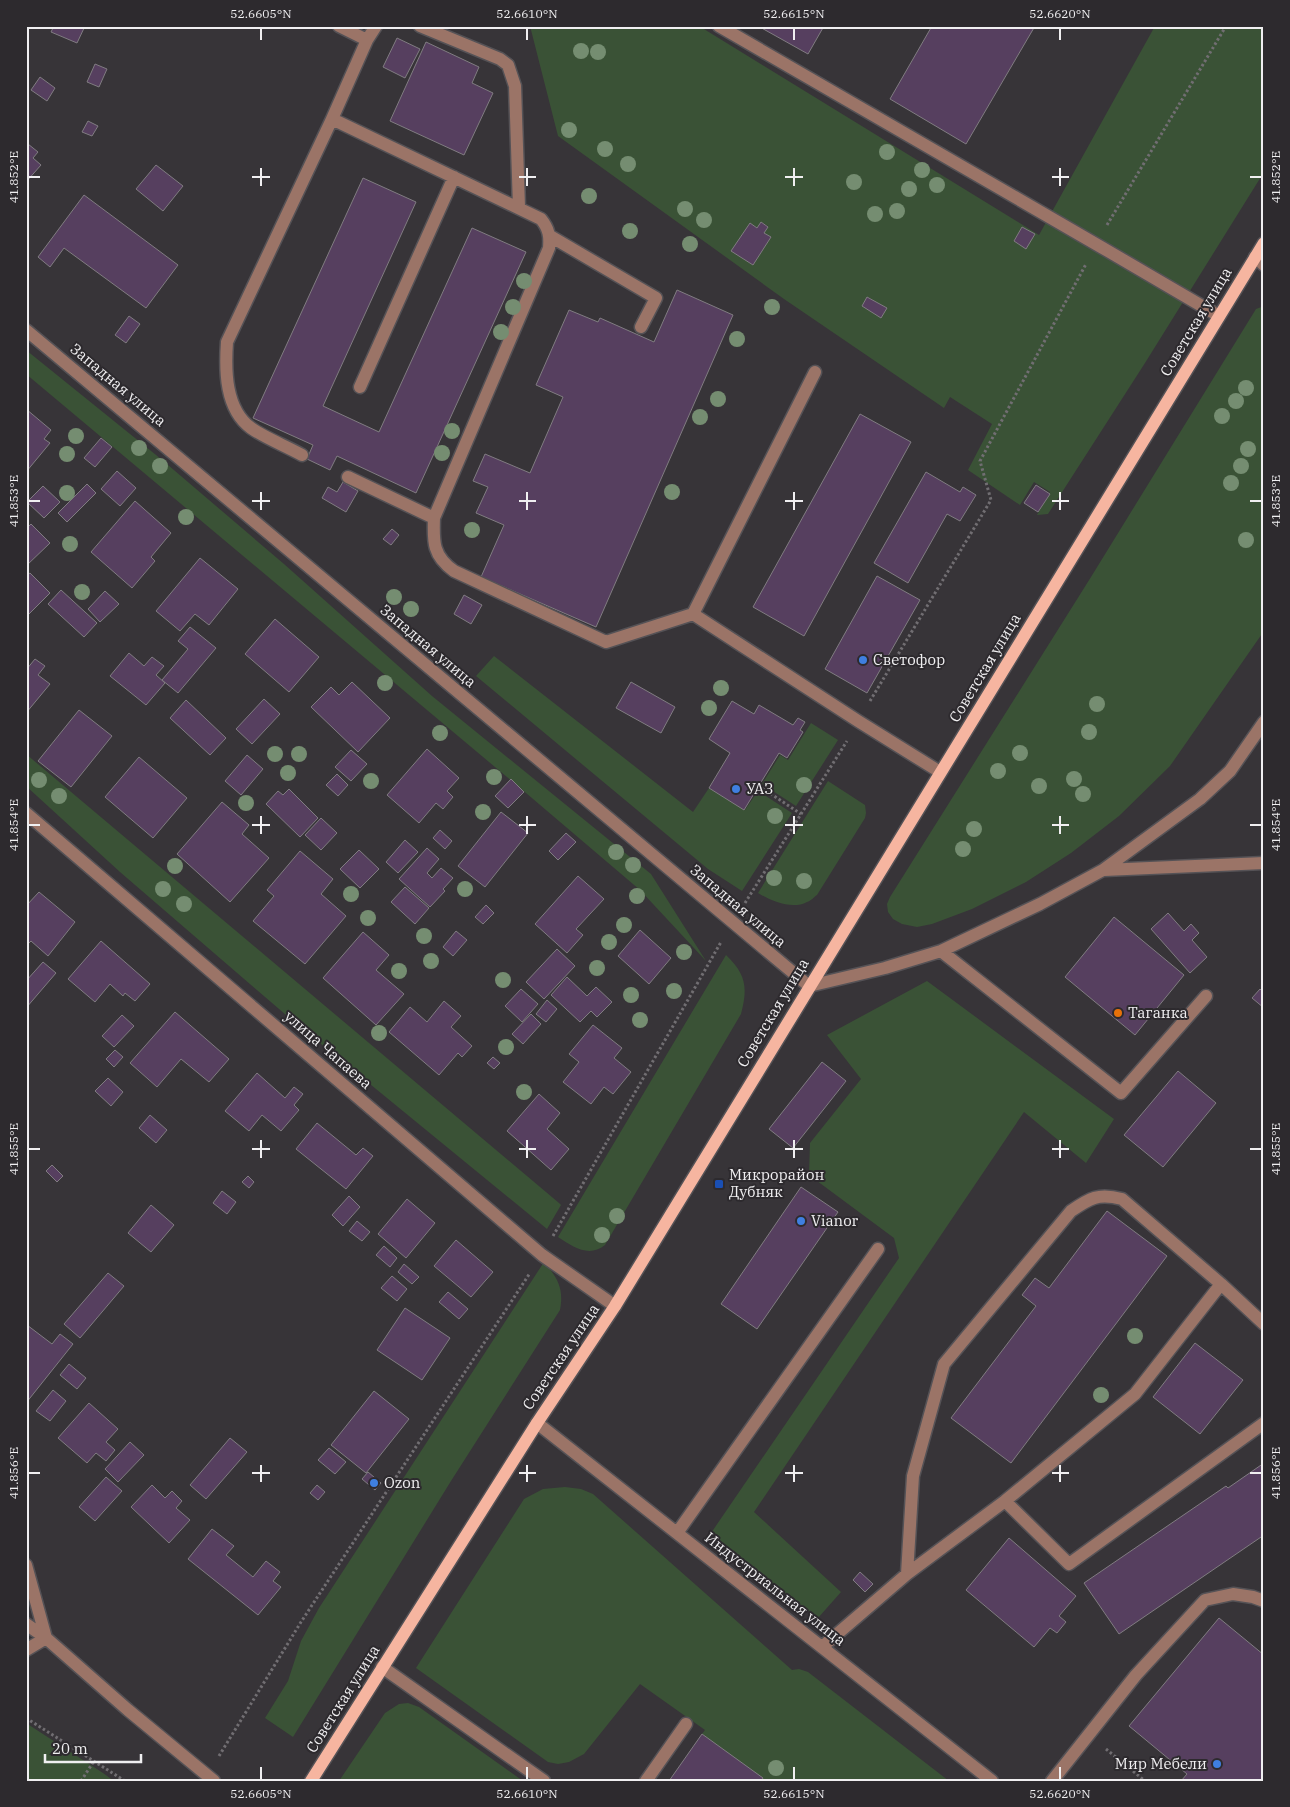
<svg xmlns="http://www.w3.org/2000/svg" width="1290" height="1807" font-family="'IBM Plex Serif',serif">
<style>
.green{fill:#3a5236;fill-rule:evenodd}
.building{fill:#563f5f;stroke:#807c81}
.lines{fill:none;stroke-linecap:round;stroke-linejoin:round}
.minor-casing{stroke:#555256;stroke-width:15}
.major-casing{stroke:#555256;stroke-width:15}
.path{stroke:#716e72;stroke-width:3;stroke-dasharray:2.5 2.5;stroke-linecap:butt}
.minor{stroke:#9b7467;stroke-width:12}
.major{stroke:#f6b5a0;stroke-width:12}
.tree{fill:#758d71}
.ticks{fill:none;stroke:#f0eff1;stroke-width:2}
.shop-dot{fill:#3f7fe0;stroke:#2d2a2e;stroke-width:2}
.food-dot{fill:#e8710a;stroke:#2d2a2e;stroke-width:2}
.transit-dot{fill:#1a4fb4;stroke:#2d2a2e;stroke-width:2}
.labels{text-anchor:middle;stroke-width:4;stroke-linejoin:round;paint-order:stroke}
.street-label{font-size:15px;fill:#f0eff1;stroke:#2d2a2e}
.poi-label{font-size:15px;fill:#f0eff1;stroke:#2d2a2e;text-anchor:start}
.neatline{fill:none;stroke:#f0eff1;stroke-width:2}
.ticks-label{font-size:12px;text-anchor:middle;fill:#f0eff1}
</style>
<rect width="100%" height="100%" fill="#373438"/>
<!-- green -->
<path class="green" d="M530 26H699L1039 235 1155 26H1264V172L1145 363 1048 514 1037 515 1050 492 1034 482 1020 505 968 470 992 424 950 397 944 408 784 299 558 136ZM761 222 768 226 764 233 771 237 753 265 732 251 749 224 757 228ZM1022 227 1026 248 1014 241ZM868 297 886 308 881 317 862 306Z
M1264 306V631L1170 766 1119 816 1071 853 1026 882 972 909 932 924 917 927 902 924 893 919 888 912 887 904 890 897 1091 577 1256 309Z
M26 350 161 459 284 564 432 696 651 874 706 961 640 890 526 793 26 374Z
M494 656 693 812 709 788 745 810 758 791 792 813 742 891 708 869 476 676Z
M811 723 838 740 796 806 762 784 780 755 788 760Z
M26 754 559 1203 561 1205 547 1229 293 1021 120 872 26 786Z
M828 781 865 805 866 813 865 818 817 895C814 897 811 901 807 902 792 910 771 901 758 893Z
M726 955C746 974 748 988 741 1014L605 1245C589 1258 573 1247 558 1237Z
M927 981 1114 1119 1086 1163 1024 1112 754 1512 841 1592 818 1618 709 1536 899 1258 894 1238 809 1175 810 1143 861 1079 827 1035Z
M544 1262C558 1278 564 1289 560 1310L451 1481 293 1737 265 1718 288 1681 301 1641 319 1608Z
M565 1487 581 1489 593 1494 792 1670 799 1669 808 1672 949 1781H765L702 1734 705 1730 640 1684 584 1754 569 1762 558 1764 548 1762 416 1668 524 1499 543 1489Z
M408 1703 419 1707 523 1781H339L385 1713 399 1704Z
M26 1723 103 1773 114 1781H26Z"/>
<!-- building -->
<path class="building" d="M54 26H85L77 43 51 32Z
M758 26H824L808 54Z
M932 26H1035L966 144 890 99Z
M397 38 420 49 405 78 383 67Z
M426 42 479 67 472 83 493 93 464 155 390 121Z
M95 64 107 69 99 87 87 82Z
M40 77 55 88 47 101 31 90Z
M88 121 98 126 92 136 82 132Z
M28 144 38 152 33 158 41 165 26 182V147Z
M156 165 183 186 163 211 136 189Z
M363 178 416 202 323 406 379 432 472 228 526 252 416 493 337 456 330 470 307 459 313 445 253 418Z
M84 195 178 265 146 308 64 248 50 267 38 257Z
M761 222 768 227 764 233 771 237 753 265 731 251 750 223 757 228Z
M1022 227 1035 234 1026 249 1014 241Z
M677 290 733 315 596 627 481 577 504 525 476 513 488 487 473 481 485 454 530 473 563 397 536 385 569 310 598 322 600 318 654 342Z
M867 297 887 308 881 318 862 306Z
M129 316 140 324 126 343 115 335Z
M26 409 51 430 44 439 50 443 26 472Z
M860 414 911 442 804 636 753 607Z
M101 438 112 447 95 467 84 458Z
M117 471 136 488 120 506 101 489Z
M926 472 960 492 963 487 976 495 960 521 947 514 908 583 874 563Z
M343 482 358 491 346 512 322 498 328 487 337 492Z
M87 484 96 493 67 522 58 513Z
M1036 485 1050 494 1038 512 1024 503Z
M43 486 60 502 44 518 27 502Z
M135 501 171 533 151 557 155 561 132 588 91 552Z
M31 524 50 543 26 566V529Z
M392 529 399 535 391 545 383 539Z
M200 558 238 589 209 625 195 614 180 631 156 611Z
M30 573 50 593 26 617V576Z
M877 576 920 600 867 693 825 669Z
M61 590 97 623 84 637 48 604Z
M105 591 119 604 100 622 88 609Z
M464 595 482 605 471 624 454 614Z
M275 619 319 657 289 692 245 654Z
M190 627 216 648 178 693 162 680 188 649 178 641Z
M129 653 144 666 152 657 164 666 156 675 165 683 146 705 110 676Z
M35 659 45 666 38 675 50 684 26 713V670Z
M352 682 390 718 358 752 311 707 331 687 339 695Z
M631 682 675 707 661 733 616 708Z
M264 699 280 714 252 744 236 729Z
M186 700 226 738 210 755 170 718Z
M732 701 754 714 759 705 793 725 798 718 805 722 800 730 803 732 787 758 779 753 744 810 709 788 730 753 709 739Z
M79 710 112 736 71 787 38 761Z
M427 749 459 778 447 791 453 797 443 809 436 803 419 823 387 795Z
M351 750 367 764 351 781 335 767Z
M247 755 263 769 241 795 225 781Z
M139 757 187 798 153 838 105 797Z
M337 774 348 785 338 796 326 785Z
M511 779 524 792 508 808 495 796Z
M289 789 318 818 300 837 266 804 278 791 283 795Z
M222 802 249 825 242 834 269 858 230 902 177 854Z
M501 812 528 833 485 887 458 866Z
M321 818 337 833 321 850 305 835Z
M440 830 452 841 445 849 433 838Z
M566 833 576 842 558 860 549 851Z
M405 840 418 852 398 873 386 862Z
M427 848 439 859 427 873 432 878 441 868 453 878 443 889 445 891 430 907 399 879Z
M359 850 379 869 360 888 340 869Z
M300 851 333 879 321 894 346 916 305 964 253 921 274 896 267 890Z
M578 876 604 899 576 929 583 935 567 953 535 924Z
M405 887 429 908 415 924 391 902Z
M39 892 75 922 48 956 31 941 26 946V906Z
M486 905 494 913 483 924 475 917Z
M1168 913 1184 931 1191 924 1199 933 1192 940 1207 957 1190 973 1151 929Z
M1114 917 1184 975 1135 1035 1065 977Z
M640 930 671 958 649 984 618 956Z
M456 931 467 940 453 956 443 947Z
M363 932 389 955 376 970 404 994 376 1025 323 978Z
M101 941 150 984 135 1001 125 993 123 996 110 984 95 1002 68 979Z
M557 949 575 966 544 999 526 982Z
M43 962 56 973 26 1008V981Z
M567 977 587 996 596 987 612 1002 597 1017 591 1011 580 1022 551 995Z
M521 989 538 1004 522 1022 505 1006Z
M1260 989 1264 993V1008L1252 998Z
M547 1000 557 1009 546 1022 536 1014Z
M444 1001 461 1016 451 1027 472 1046 462 1057 458 1053 439 1075 389 1032 410 1007 427 1022Z
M175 1012 229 1059 209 1082 181 1059 157 1087 130 1063Z
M531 1014 541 1024 523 1044 512 1034Z
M122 1015 134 1026 114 1047 102 1036Z
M593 1025 622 1048 614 1058 631 1072 613 1094 604 1087 591 1104 563 1082 579 1062 569 1054Z
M115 1050 123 1057 114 1067 106 1059Z
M493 1057 500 1063 494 1069 487 1063Z
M822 1062 846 1081 793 1148 769 1129Z
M1178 1071 1216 1103 1163 1167 1124 1135Z
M257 1073 285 1098 294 1087 303 1094 294 1105 299 1110 281 1131 262 1115 249 1131 225 1111Z
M108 1078 123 1092 111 1106 95 1091Z
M539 1094 560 1113 547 1129 569 1149 551 1170 507 1131Z
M150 1115 167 1130 156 1143 139 1128Z
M317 1123 356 1155 363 1148 373 1156 346 1189 296 1149Z
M52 1165 63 1176 57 1182 46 1171Z
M248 1176 254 1182 249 1188 242 1182Z
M801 1187 838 1212 757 1329 721 1304Z
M222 1191 236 1202 227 1214 213 1203Z
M349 1196 360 1207 343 1226 332 1215Z
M407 1199 435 1223 406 1258 378 1234Z
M151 1205 174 1225 151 1252 128 1233Z
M1107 1211 1167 1256 1011 1463 951 1418 1036 1306 1022 1295 1035 1278 1049 1288Z
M357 1221 370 1232 362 1241 349 1231Z
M456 1240 493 1272 471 1297 434 1266Z
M384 1246 397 1258 390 1267 376 1255Z
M404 1264 419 1277 412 1284 398 1272Z
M108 1273 124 1286 80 1338 64 1324Z
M392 1276 407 1289 397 1301 381 1288Z
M448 1292 468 1309 459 1319 439 1302Z
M405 1308 450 1338 422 1380 377 1350Z
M27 1325 52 1344 60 1334 73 1344 26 1403Z
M1195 1343 1243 1380 1200 1434 1153 1397Z
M69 1364 86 1378 77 1389 60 1375Z
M53 1390 66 1401 50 1421 36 1411Z
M374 1391 409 1419 366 1473 331 1445Z
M89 1403 118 1429 106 1442 115 1450 106 1461 96 1453 87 1463 58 1438Z
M230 1438 247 1452 206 1499 190 1485Z
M130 1442 144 1455 118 1482 105 1469Z
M329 1448 346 1462 335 1474 318 1460Z
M1264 1463V1535L1119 1634 1084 1583 1226 1486 1228 1488Z
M368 1472 381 1483 375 1490 362 1479Z
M106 1477 122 1491 95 1521 79 1507Z
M152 1485 165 1498 172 1491 182 1501 176 1508 190 1520 169 1543 131 1507Z
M317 1485 325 1492 318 1500 310 1493Z
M212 1529 234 1546 226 1555 253 1577 266 1561 280 1572 273 1581 281 1587 258 1615 188 1559Z
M1009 1538 1076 1596 1059 1616 1066 1622 1057 1633 1050 1628 1034 1647 966 1590Z
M860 1572 873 1584 865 1592 853 1580Z
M1219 1618 1264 1655V1781H1181L1187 1774 1129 1726Z
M702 1734 763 1778 761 1781H669Z"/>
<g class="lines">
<defs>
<path id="minor" d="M339 26 367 40 332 119 541 219C549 229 550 236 549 248L434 518C433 542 433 556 454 571L606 642 693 614
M420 26 500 59 508 65 515 86 519 207
M719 26C885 123 1053 218 1219 316
M367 40 376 26
M550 236 656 298 641 327
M1255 257 1264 265
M26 330 809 986 885 968 941 951 1040 904 1103 870 1200 799 1230 771 1264 722
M815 372 693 614 858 721 940 772
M360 387 454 177
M302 455C286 446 265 438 251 428 225 409 225 370 227 342L332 119
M348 477 434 518
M26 813 542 1255 615 1306
M1104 870 1264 863
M941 951 1121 1093 1206 996
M1221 1284 1264 1324
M537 1423 992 1781
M1005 1501 1069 1564 1264 1423
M677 1533 878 1249
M26 1565 46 1638 128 1710 214 1781
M26 1624 46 1638 26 1650
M822 1647 907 1574 1005 1501 1135 1394 1221 1284 1122 1199C1098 1193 1090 1198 1071 1211L944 1364 913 1476 907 1574
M382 1667 544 1781
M646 1781 686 1724
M1052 1781 1136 1675 1205 1600 1233 1594 1253 1597 1264 1601"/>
<path id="major" d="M311 1781 537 1423 615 1306 1264 243"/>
</defs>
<!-- minor casing -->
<use href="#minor" class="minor-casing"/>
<!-- major casing -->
<use href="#major" class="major-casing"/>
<!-- path -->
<path class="path" d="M1107 225 1226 26
M870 701 991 500 980 461 1086 264
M762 788 801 814
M745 903 847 741
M553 1236 721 942
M26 1718 125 1781
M1106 1749 1145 1781
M219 1756 301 1622 530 1273
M81 1781 94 1761"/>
<!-- minor -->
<use href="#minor" class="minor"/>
<!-- major -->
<use href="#major" class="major"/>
</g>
<!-- trees -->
<g class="tree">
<circle cx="581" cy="51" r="8"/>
<circle cx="598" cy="52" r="8"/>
<circle cx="569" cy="130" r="8"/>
<circle cx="605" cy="149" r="8"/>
<circle cx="887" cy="152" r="8"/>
<circle cx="628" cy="164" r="8"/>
<circle cx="922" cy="170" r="8"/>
<circle cx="854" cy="182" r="8"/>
<circle cx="937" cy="185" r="8"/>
<circle cx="909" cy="189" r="8"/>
<circle cx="589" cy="196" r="8"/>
<circle cx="685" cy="209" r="8"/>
<circle cx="897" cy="211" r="8"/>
<circle cx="875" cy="214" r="8"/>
<circle cx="704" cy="220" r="8"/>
<circle cx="630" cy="231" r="8"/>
<circle cx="690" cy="244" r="8"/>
<circle cx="524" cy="281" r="8"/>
<circle cx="513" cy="307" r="8"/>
<circle cx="772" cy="307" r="8"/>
<circle cx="501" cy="332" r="8"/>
<circle cx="737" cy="339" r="8"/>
<circle cx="1246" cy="388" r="8"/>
<circle cx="718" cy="399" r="8"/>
<circle cx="1236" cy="401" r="8"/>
<circle cx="1222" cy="416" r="8"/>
<circle cx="700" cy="417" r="8"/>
<circle cx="452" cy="431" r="8"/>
<circle cx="76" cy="436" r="8"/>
<circle cx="139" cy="448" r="8"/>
<circle cx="1248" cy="449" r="8"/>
<circle cx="442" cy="453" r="8"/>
<circle cx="67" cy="454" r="8"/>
<circle cx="160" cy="466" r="8"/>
<circle cx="1241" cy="466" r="8"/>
<circle cx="1231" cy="483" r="8"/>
<circle cx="672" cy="492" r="8"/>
<circle cx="67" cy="493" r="8"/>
<circle cx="186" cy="517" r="8"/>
<circle cx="472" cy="530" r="8"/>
<circle cx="1246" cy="540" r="8"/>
<circle cx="70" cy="544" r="8"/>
<circle cx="82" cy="592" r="8"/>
<circle cx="394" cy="597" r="8"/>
<circle cx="411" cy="609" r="8"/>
<circle cx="385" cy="683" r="8"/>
<circle cx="721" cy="688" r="8"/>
<circle cx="1097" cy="704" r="8"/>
<circle cx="709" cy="708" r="8"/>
<circle cx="1089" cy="732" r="8"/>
<circle cx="440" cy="733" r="8"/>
<circle cx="1020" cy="753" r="8"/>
<circle cx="275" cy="754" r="8"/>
<circle cx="299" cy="754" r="8"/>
<circle cx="998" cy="771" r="8"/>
<circle cx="288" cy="773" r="8"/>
<circle cx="494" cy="777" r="8"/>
<circle cx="1074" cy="779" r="8"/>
<circle cx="39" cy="780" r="8"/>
<circle cx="371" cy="781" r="8"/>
<circle cx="804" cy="785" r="8"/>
<circle cx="1039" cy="786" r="8"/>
<circle cx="1083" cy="794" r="8"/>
<circle cx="59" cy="796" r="8"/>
<circle cx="246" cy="803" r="8"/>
<circle cx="483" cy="812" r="8"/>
<circle cx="775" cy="816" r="8"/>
<circle cx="974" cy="829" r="8"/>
<circle cx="963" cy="849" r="8"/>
<circle cx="616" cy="852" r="8"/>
<circle cx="633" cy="865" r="8"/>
<circle cx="175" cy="866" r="8"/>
<circle cx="774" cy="878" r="8"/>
<circle cx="804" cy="881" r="8"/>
<circle cx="163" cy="889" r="8"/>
<circle cx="465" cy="889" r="8"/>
<circle cx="351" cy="894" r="8"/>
<circle cx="637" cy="896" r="8"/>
<circle cx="184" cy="904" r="8"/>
<circle cx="368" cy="918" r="8"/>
<circle cx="624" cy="925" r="8"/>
<circle cx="424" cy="936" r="8"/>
<circle cx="609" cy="942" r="8"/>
<circle cx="684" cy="952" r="8"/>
<circle cx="431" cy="961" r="8"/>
<circle cx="597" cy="968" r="8"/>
<circle cx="399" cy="971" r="8"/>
<circle cx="503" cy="980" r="8"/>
<circle cx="674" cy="991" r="8"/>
<circle cx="631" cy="995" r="8"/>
<circle cx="640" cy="1020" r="8"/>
<circle cx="379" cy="1033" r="8"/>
<circle cx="506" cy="1047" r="8"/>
<circle cx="524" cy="1092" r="8"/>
<circle cx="617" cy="1216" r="8"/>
<circle cx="602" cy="1235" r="8"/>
<circle cx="1135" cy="1336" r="8"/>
<circle cx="1101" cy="1395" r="8"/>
<circle cx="776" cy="1768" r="8"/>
</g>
<!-- ticks -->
<path class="ticks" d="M261 28V40M527 28V40M794 28V40M1060 28V40M261 168V186M527 168V186M794 168V186M1060 168V186M28 177H40M252 177H270M519 177H536M785 177H803M1052 177H1069M1250 177H1262M261 492V510M527 492V510M794 492V510M1060 492V510M28 501H40M252 501H270M519 501H536M785 501H803M1052 501H1069M1250 501H1262M261 816V834M527 816V834M794 816V834M1060 816V834M28 825H40M252 825H270M519 825H536M785 825H803M1052 825H1069M1250 825H1262M261 1140V1158M527 1140V1158M794 1140V1158M1060 1140V1158M28 1149H40M252 1149H270M519 1149H536M785 1149H803M1052 1149H1069M1250 1149H1262M261 1465V1482M527 1465V1482M794 1465V1482M1060 1465V1482M28 1473H40M252 1473H270M519 1473H536M785 1473H803M1052 1473H1069M1250 1473H1262M261 1767V1780M527 1767V1780M794 1767V1780M1060 1767V1780"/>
<!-- markers -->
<g class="shop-dot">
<circle cx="863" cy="660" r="5"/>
<circle cx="736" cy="789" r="5"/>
<circle cx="801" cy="1221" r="5"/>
<circle cx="374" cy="1483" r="5"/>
<circle cx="1217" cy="1764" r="5"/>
</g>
<circle class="food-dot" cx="1118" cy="1013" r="5"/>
<rect class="transit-dot" x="714" y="1179" width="10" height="10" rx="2.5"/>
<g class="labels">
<!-- street labels -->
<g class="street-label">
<text transform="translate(1196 322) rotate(-59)" y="5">Советская улица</text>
<text transform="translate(118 385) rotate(40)" y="5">Западная улица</text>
<text transform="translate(428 646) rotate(40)" y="5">Западная улица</text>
<text transform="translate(985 668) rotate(-59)" y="5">Советская улица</text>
<text transform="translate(738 906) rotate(40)" y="5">Западная улица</text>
<text transform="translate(773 1013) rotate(-59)" y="5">Советская улица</text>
<text transform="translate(328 1050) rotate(41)" y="5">улица Чапаева</text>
<text transform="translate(561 1357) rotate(-56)" y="5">Советская улица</text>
<text transform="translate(775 1589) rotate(38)" y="5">Индустриальная улица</text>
<text transform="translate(343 1699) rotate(-58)" y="5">Советская улица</text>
</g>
<!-- poi labels -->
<g class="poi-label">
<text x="873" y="665">Светофор</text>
<text x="746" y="794">УАЗ</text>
<text x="1128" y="1018">Таганка</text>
<text x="729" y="1180">Микрорайон<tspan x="729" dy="17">Дубняк</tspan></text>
<text x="811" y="1226">Vianor</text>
<text x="384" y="1488">Ozon</text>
<text x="1207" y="1769" text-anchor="end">Мир Мебели</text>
</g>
</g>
<!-- border -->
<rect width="1290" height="1807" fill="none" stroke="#2d2a2e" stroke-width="55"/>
<!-- scale -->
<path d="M45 1754v8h96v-8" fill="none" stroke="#f0eff1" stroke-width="2.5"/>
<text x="52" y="1754" font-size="15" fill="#f0eff1" stroke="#2d2a2e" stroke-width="4" paint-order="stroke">20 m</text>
<rect x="28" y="28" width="1234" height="1752" class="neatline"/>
<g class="ticks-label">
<text x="261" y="18">52.6605°N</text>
<text x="527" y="18">52.6610°N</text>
<text x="794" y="18">52.6615°N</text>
<text x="1060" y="18">52.6620°N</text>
<text transform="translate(1276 177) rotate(-90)" y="4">41.852°E</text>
<text transform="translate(14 177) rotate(-90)" y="4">41.852°E</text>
<text transform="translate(1276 501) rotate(-90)" y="4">41.853°E</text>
<text transform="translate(14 501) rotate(-90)" y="4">41.853°E</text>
<text transform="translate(1276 825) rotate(-90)" y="4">41.854°E</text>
<text transform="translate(14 825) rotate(-90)" y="4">41.854°E</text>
<text transform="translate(1276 1149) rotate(-90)" y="4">41.855°E</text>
<text transform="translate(14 1149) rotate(-90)" y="4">41.855°E</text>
<text transform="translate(1276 1473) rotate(-90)" y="4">41.856°E</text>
<text transform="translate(14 1473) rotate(-90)" y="4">41.856°E</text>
<text x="261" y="1798">52.6605°N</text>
<text x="527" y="1798">52.6610°N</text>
<text x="794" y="1798">52.6615°N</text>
<text x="1060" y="1798">52.6620°N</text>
</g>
</svg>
